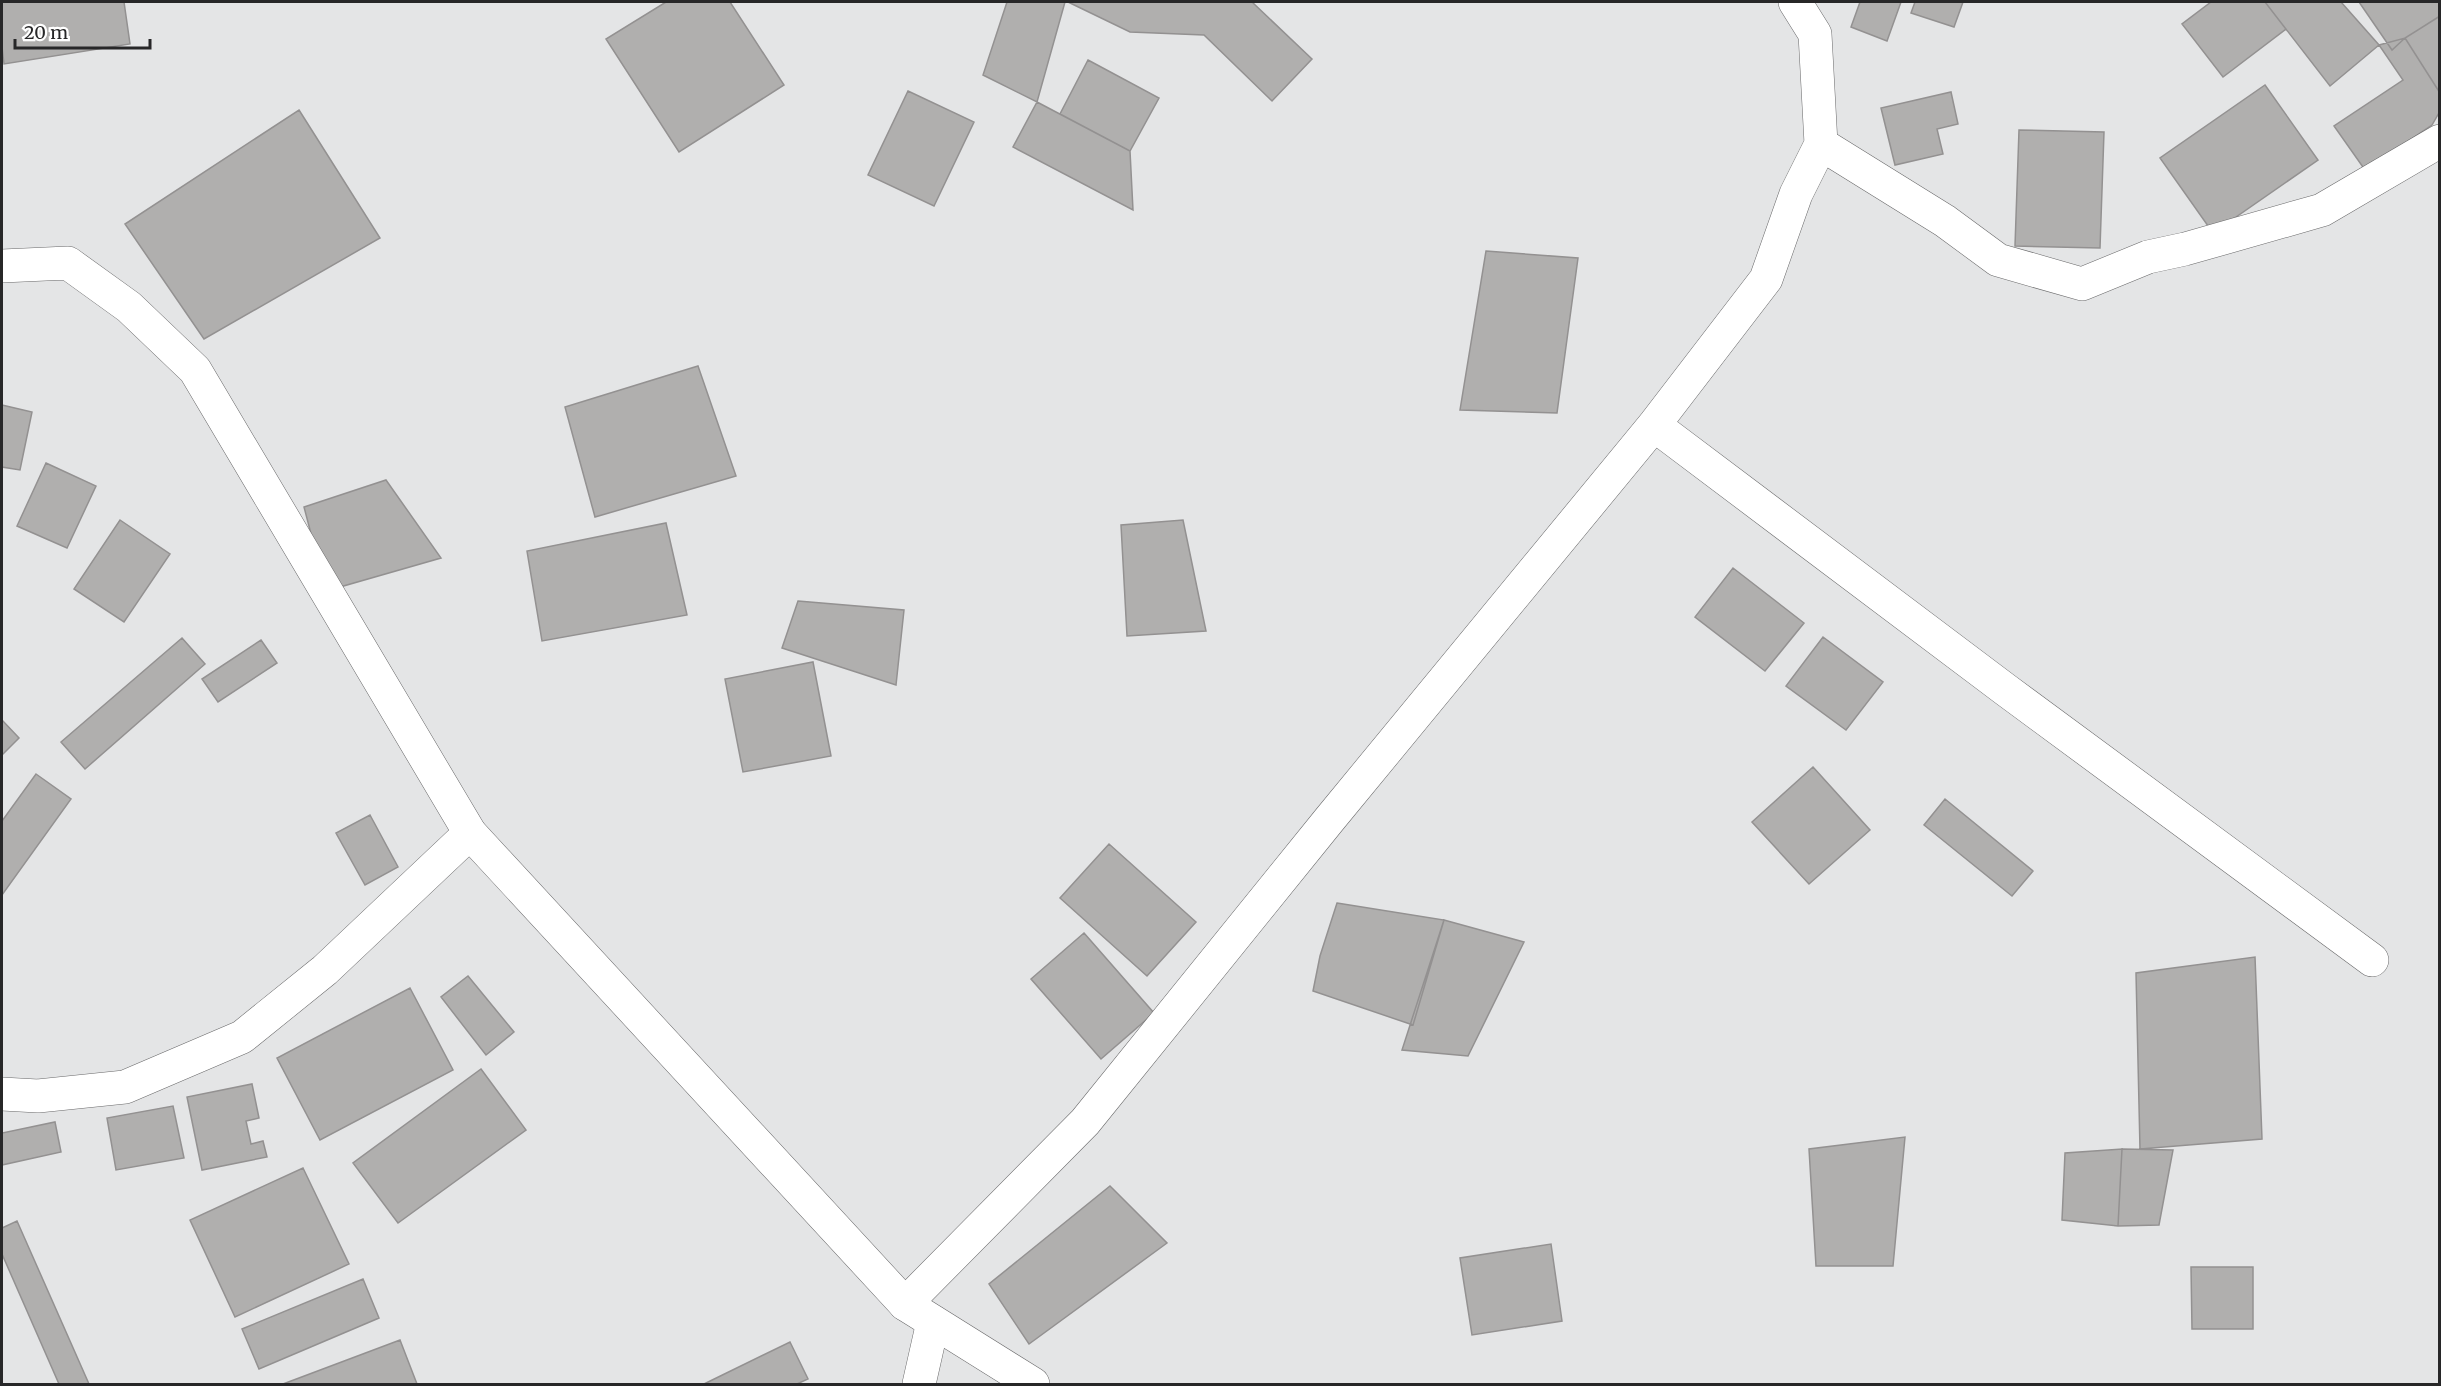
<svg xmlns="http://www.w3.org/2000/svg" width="2441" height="1386" font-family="Merriweather,serif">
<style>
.building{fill:#b0afae;stroke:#939191;stroke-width:1.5}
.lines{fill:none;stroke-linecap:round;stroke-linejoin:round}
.street-casing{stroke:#69696a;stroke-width:34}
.secondary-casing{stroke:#69696a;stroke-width:34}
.street{stroke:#fff;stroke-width:33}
.secondary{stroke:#fff;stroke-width:33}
</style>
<rect width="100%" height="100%" fill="#e4e5e6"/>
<!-- building -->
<path class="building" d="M2 2H124L130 44 4 64 2 47Z
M666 2H730L784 85 679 152 606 39Z
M1007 2H1065L1037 102 983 75Z
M1068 2H1252L1312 59 1272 101 1204 35 1130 32Z
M1860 2H1901L1887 41 1851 27Z
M1915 2H1963L1954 27 1911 13Z
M2211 2H2265L2286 29 2223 77 2182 24Z
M2265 2H2341L2379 45 2330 86Z
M2359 2H2440V16L2405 38 2392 50Z
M2440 16V93L2405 38Z
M2405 38 2440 93V111L2432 125 2365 170 2334 126 2403 80 2379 45Z
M1088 60 1159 98 1130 151 1060 114Z
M2265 85 2318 160 2213 233 2160 158Z
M908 91 974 122 934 206 868 175Z
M1951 92 1958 124 1937 129 1943 154 1895 165 1881 108Z
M1037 102 1130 151 1133 210 1013 147Z
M299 110 380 238 204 339 125 224Z
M2019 130 2104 132 2100 248 2015 246Z
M1486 251 1578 258 1557 413 1460 410Z
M698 366 736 476 595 517 565 407Z
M2 405 32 412 20 470 2 467Z
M46 463 96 486 67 548 17 526Z
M386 480 441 558 326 591 304 507Z
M120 520 170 554 124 622 74 589Z
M1183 520 1206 631 1127 636 1121 525Z
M666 523 687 615 542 641 527 551Z
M1733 568 1804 623 1765 671 1695 617Z
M798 601 904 610 896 685 782 648Z
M1823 637 1883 682 1846 730 1786 686Z
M182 638 205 664 85 769 61 742Z
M261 640 277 663 218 702 202 679Z
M813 662 831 756 743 772 725 679Z
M2 720 19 738 2 755Z
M1813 767 1870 830 1809 884 1752 822Z
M36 774 71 799 2 895V821Z
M1945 799 2033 871 2012 896 1924 825Z
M370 815 398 867 365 885 336 833Z
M1109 844 1196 922 1147 976 1060 898Z
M1337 903 1444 920 1413 1025 1313 991 1320 956Z
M1444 920 1524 942 1468 1056 1402 1050Z
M1084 933 1154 1013 1101 1059 1031 979Z
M2255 957 2262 1139 2140 1149 2136 973Z
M468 976 514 1032 486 1055 441 997Z
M410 988 453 1070 320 1140 277 1058Z
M481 1069 526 1130 398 1223 353 1163Z
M252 1084 259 1118 246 1121 251 1144 263 1141 267 1157 202 1170 187 1097Z
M173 1106 184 1158 116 1170 107 1118Z
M55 1122 61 1152 2 1165V1133Z
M1905 1137 1893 1266H1816L1809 1149Z
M2122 1149 2118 1226 2062 1220 2065 1153Z
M2122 1149 2173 1150 2159 1225 2118 1226Z
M303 1168 349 1264 235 1317 190 1220Z
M1110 1186 1167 1243 1029 1344 989 1284Z
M17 1221 89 1384H59L2 1254V1228Z
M1551 1244 1562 1321 1472 1335 1460 1258Z
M2191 1267H2253V1329H2192Z
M363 1279 379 1318 259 1369 242 1329Z
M400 1340 417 1384H283Z
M790 1342 808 1379 797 1384H704Z"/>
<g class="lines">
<defs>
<path id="street" d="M1821 144 1945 221 1998 260 2082 284 2148 257 2185 249 2322 210 2440 141
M1654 425 2006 690 2372 960
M2 1094 38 1096 125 1087 242 1037 325 970 470 833
M905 1304 1085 1122 1329 820 1654 425 1766 279 1796 194 1821 144 1815 34 1795 2
M919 1384 933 1322"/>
<path id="secondary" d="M2 266 68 263 129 307 195 370 470 833 905 1304 1033 1384"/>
</defs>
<!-- street casing -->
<use href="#street" class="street-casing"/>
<!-- secondary casing -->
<use href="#secondary" class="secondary-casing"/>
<!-- street -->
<use href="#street" class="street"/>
<!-- secondary -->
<use href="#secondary" class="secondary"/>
</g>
<!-- border -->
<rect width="2441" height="1386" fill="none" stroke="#272728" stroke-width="6"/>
<!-- scale -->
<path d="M15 39v9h135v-9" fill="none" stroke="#272728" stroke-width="3"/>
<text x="24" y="39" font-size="18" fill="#272728" stroke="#ffffff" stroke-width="4.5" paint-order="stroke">20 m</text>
</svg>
